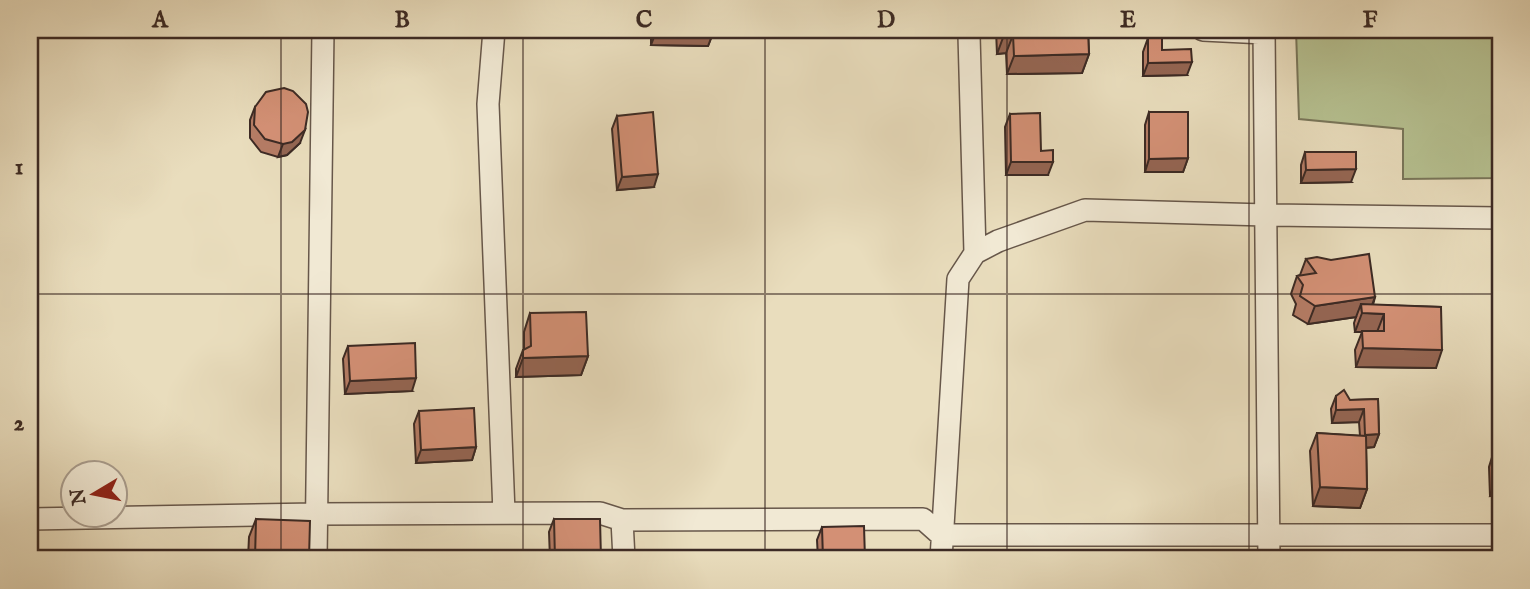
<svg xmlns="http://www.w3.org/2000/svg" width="1530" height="589" font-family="'IM FELL English',serif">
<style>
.green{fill:#b6c191;stroke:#79765a;stroke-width:2}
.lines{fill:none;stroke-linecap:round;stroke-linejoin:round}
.minor-casing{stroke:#67574a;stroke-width:24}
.minor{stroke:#f1e9d4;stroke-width:21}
.wall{fill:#b57c65;stroke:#3c2a24;stroke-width:2}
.shaded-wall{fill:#946552;stroke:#3c2a24;stroke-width:2}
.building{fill:#d39075;stroke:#3c2a24;stroke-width:2}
.grid{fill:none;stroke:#3c2a24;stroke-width:2;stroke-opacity:0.55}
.neatline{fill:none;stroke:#3c2a24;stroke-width:2.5}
.grid-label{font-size:23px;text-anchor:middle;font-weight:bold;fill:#3c2a24}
</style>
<rect width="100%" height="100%" fill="#e9ddbd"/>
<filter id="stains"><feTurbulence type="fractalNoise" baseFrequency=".00286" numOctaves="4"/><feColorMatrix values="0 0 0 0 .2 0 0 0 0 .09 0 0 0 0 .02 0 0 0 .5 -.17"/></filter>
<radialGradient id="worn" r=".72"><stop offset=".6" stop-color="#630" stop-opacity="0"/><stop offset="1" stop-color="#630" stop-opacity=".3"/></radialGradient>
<!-- green -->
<path class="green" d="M1296 30H1500V178L1403 179V129L1299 119Z"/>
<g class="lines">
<defs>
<path id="minor" d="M494 30 488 104 504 513
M972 30 969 35 975 253
M1203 30 1264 33
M1264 30 1269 559
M30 519 316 514 600 513 622 520 624 559
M622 520 923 519 941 535H1500
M316 559 323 30
M941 559 958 279 975 253 998 241 1085 210 1266 215 1500 218"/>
</defs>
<!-- minor casing -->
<use href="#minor" class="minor-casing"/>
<!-- minor -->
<use href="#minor" class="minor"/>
</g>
<!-- wall -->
<path class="wall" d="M651 30H713V33L708 46 651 45Z
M996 30H1088L1089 54 1082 73 1007 74 1006 53 997 54Z
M1148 38 1162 50 1187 75 1143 76V52Z
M255 107 300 143 287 155 278 157 261 152 250 138V120Z
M1149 112 1188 158 1183 172H1145V125Z
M1010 114 1041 151 1048 175H1006L1005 127Z
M617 116 654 187 617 190 612 129Z
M1305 152 1351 182 1301 183V165Z
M1306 259 1375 297 1373 305 1441 307 1436 368 1356 367 1355 350 1362 332H1355L1354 323 1356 317 1308 324 1293 315 1296 304 1291 294 1297 276 1300 275Z
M530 313 588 356 581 375 516 377V369L523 350H524V332Z
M348 346 412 391 345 394 343 359Z
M1336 396 1350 400 1378 399 1379 434 1374 447 1366 448 1367 489 1360 508 1313 506 1310 451 1317 433 1360 436 1359 422 1332 423 1331 409Z
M419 411 476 447 472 460 416 463 414 424Z
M1493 454 1500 495 1490 496 1489 467Z
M256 519 309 559H248L249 537Z
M554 519 601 559H550L549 532Z
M822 527 865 559H818L817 540Z"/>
<!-- shaded-wall -->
<path class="shaded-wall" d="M656 32 713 33 708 46 651 45Z
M1004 35H1013L1006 53 997 54Z
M1089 54 1082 73 1007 74 1014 56Z
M1192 62 1187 75 1143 76 1148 63Z
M305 130 300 143 287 155 278 157 283 144Z
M1188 158 1183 172H1145L1149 159Z
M1011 162H1053L1048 175H1006Z
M1356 169 1351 182 1301 183 1306 170Z
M658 174 654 187 617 190 622 177Z
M1375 297 1369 313 1384 314 1377 332H1355L1362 313 1361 304 1356 317 1308 324 1315 306Z
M1363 348 1442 350 1436 368 1356 367Z
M588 356 581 375 516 377 523 358Z
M416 378 412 391 345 394 350 381Z
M1364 409 1359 422 1332 423 1336 410Z
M1379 434 1374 447 1360 448 1365 435Z
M476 447 472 460 416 463 421 450Z
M1500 482V495L1490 496 1494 483Z
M1320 487 1367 489 1360 508 1313 506Z"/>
<!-- building -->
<path class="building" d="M656 30H713V33L656 32Z
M1003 30H1088L1089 54 1014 56 1013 35H1004Z
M1148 38H1162V50L1191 49 1192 62 1148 63Z
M284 88 293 91 306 104 308 112 305 130 292 142 283 144 265 139 254 125 255 107 266 92Z
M653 112 658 174 622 177 617 116Z
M1149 112H1188V158L1149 159Z
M1040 113 1041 151 1053 150V162H1011L1010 114Z
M1305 152H1356V169L1306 170Z
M1369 254 1375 297 1315 306 1300 296 1303 285 1297 276 1316 273 1306 259 1317 257 1331 260Z
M1361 304 1441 307 1442 350 1363 348 1362 331H1384V314L1362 313Z
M586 312 588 356 523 358V350L531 346 530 313Z
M415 343 416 378 350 381 348 346Z
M1344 390 1350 400 1378 399 1379 434 1365 435 1364 409 1336 410V396Z
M474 408 476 447 421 450 419 411Z
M1317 433 1366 436 1367 489 1320 487Z
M1493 454H1500V482L1494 483Z
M256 519 310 521 309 559H255Z
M554 519H600L601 559H555Z
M864 526 865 559H823L822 527Z"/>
<!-- grid -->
<path class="grid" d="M281 30V559M523 30V559M765 30V559M1007 30V559M1249 30V559M30 294H1500"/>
<!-- margin -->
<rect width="1530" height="589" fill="none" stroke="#e9ddbd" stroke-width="77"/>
<!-- north arrow -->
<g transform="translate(94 494) rotate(260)"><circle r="33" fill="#f1e9d4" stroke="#a99d8e" stroke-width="2"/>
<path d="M0-5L12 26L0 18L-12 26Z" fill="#8f2418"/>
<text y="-10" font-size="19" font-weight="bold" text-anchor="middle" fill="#3c2a24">N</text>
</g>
<rect x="38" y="38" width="1454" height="512" class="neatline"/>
<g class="grid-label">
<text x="160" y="27">A</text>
<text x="402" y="27">B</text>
<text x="644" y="27">C</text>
<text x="886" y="27">D</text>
<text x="1128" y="27">E</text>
<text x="1370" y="27">F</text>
<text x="19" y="174">1</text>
<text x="19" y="430">2</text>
</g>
<rect width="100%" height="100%" filter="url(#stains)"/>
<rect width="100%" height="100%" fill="url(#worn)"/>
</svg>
